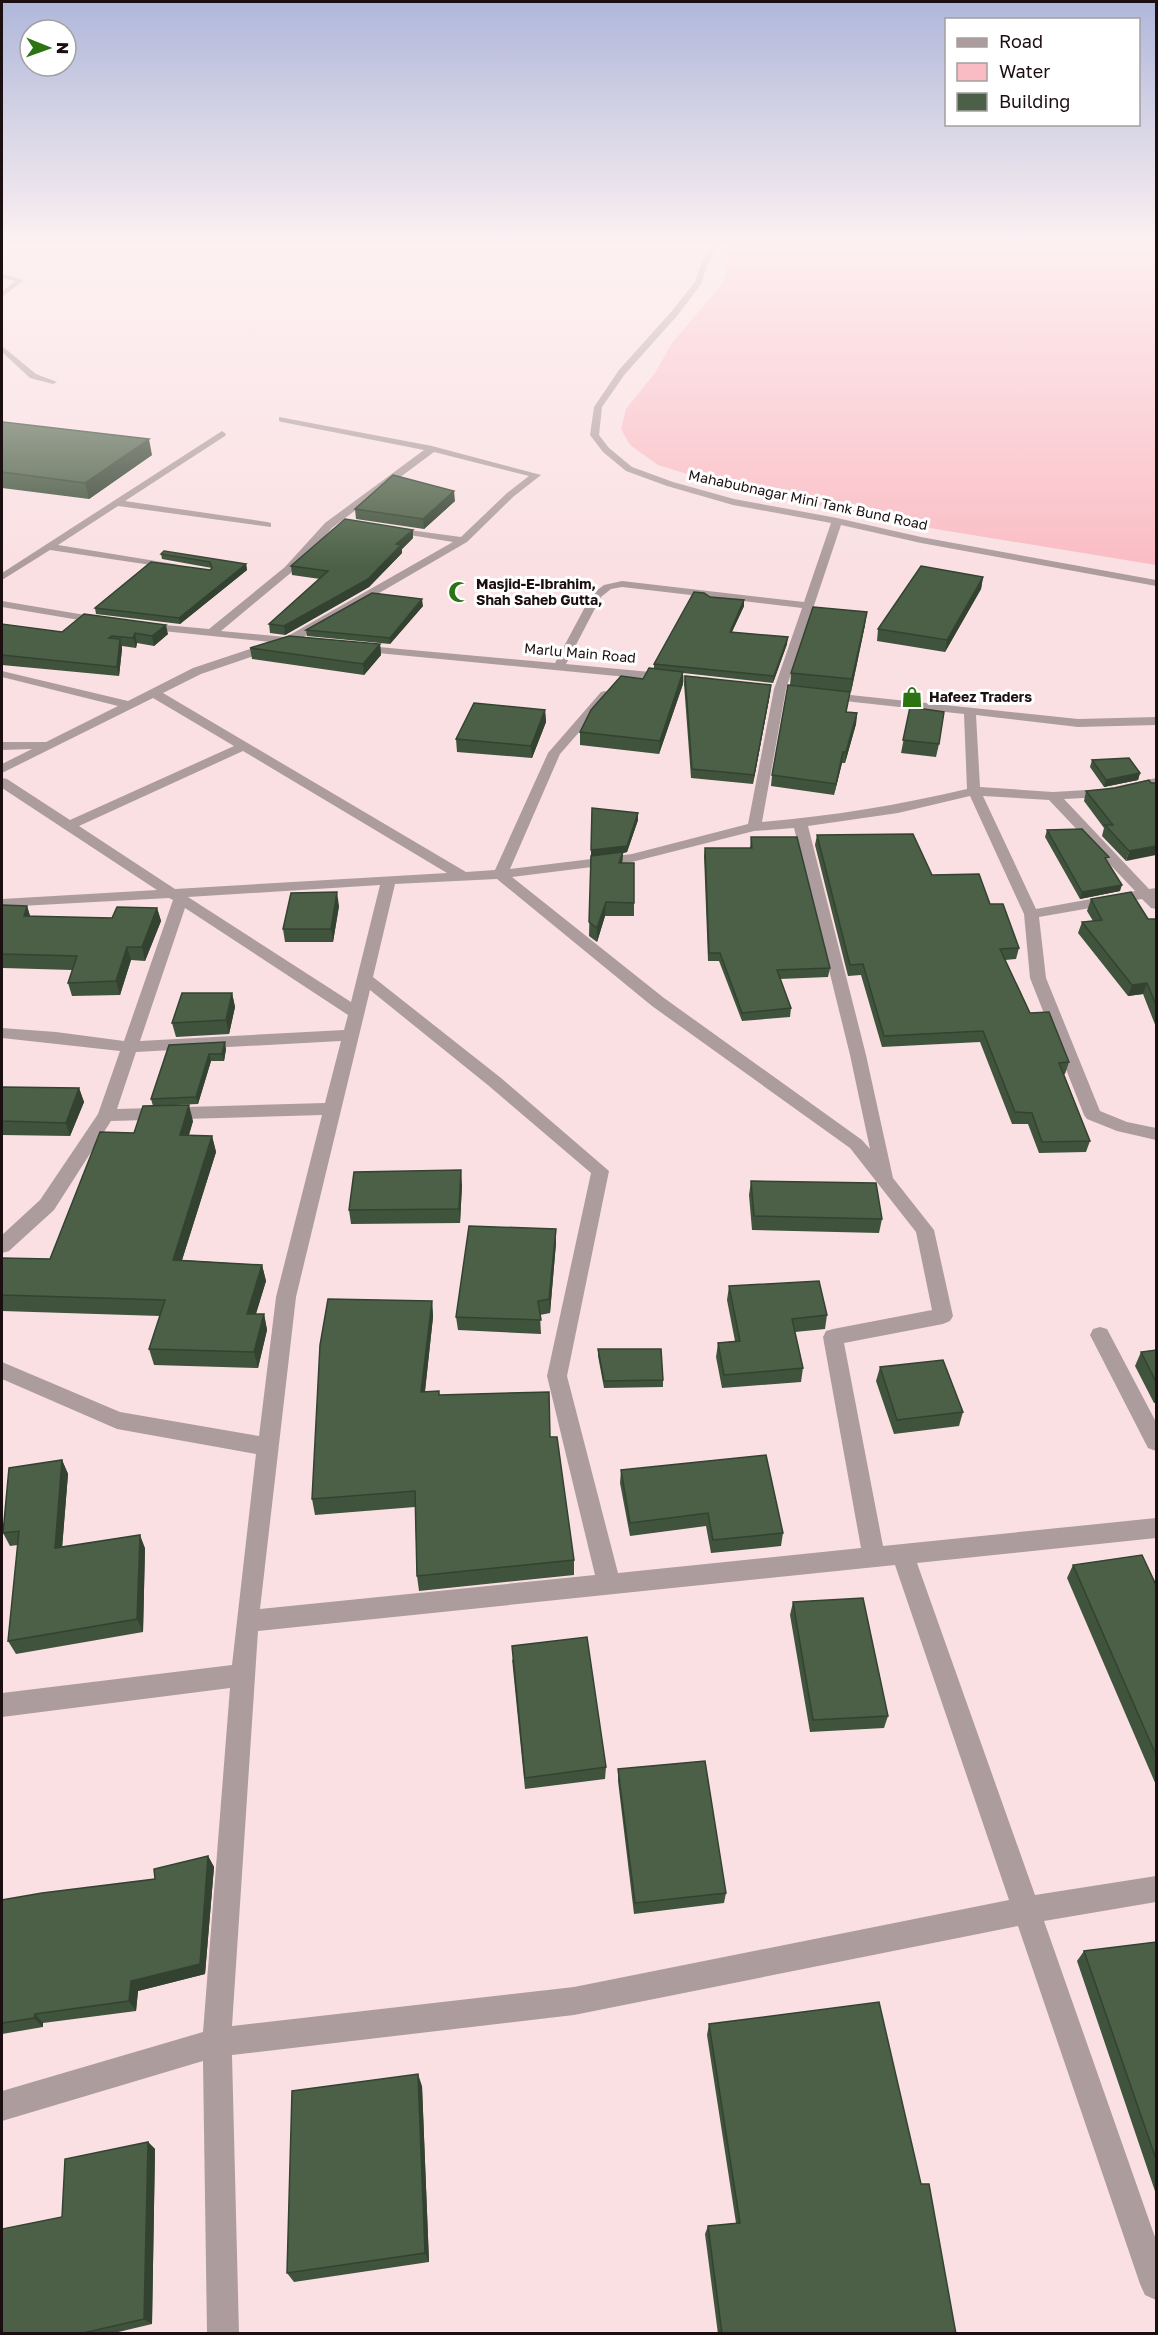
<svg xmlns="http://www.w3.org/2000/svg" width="1158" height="2335" font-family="'Golos Text',sans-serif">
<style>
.water{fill:#fabcc4}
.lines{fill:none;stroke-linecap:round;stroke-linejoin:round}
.minor{fill:#ad9c9e;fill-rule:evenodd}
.wall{fill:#40533c}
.shaded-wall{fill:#344331}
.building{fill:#4b6046;stroke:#344331;stroke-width:1.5}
.labels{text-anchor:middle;stroke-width:6;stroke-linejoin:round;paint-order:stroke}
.far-street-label{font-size:14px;fill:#1c0f11;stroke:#fff}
.far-poi-label{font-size:14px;font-weight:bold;fill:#1c0f11;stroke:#fff;text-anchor:start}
</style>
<rect width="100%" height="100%" fill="#fae0e3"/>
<!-- water -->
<path class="water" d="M735 241H1156V565L893 522 710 481 658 465 630 445 621 429 626 409 655 373 672 343 722 284C729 270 727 251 735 241Z"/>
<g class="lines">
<!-- minor -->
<path class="minor" d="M715 241H721L708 263 701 284 677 316 625 374 602 407 599 435 609 448 632 467 673 482 734 499 837 518 921 537 1156 580V586L921 543 841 525 786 689 762 822C832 816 899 805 967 789L964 714 826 699 822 698V692L1078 719 1156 717V725L1078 727 976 715 980 787 1053 792 1104 789 1156 778V786L1104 797 1064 799 1149 889 1156 888V909L1151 908 1142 899 1039 917 1046 978 1100 1111 1127 1122 1156 1128V1140L1117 1131 1087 1119 1084 1115 1030 978 1024 914 970 796 898 813 808 826 866 1055 893 1178 934 1230 953 1316 950 1321 943 1324 844 1343 883 1546 1156 1518V1538L917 1563 1035 1895 1156 1876V1902L1044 1921 1156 2240V2300L1145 2295 1140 2284 1018 1926 574 2015 232 2055 239 2334H207L203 2061 2 2121V2091L203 2032 230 1688 2 1717V1693L232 1665 256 1454 117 1429 2 1379V1362L120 1412 259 1436 276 1297 322 1115 111 1121 54 1210 9 1251 2 1253V1235L40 1200 98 1114 120 1051 2 1038V1028L56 1032 124 1041 173 900 169 898 2 907V899L157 890 2 788V778L7 779 70 820 234 746 153 698 2 773V764L32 749 2 750V742H46L118 706 2 677V671L128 701 193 668 271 642 143 629 137 626 143 623 209 629 285 567 325 523 424 450 282 422 279 421V417L432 446 541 475 513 497 467 542 300 639 304 640V644H289L201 674 163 693 466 872 495 870 548 753 601 692 605 691 611 695 609 698 560 754 510 869 632 854 748 824 774 689 802 608 622 587 611 589 601 597 566 664 713 678 715 681 709 685 357 651 351 648 357 645 555 663 592 594 604 585 622 581 804 602 831 523 733 505 667 486 626 471 603 452 590 435 594 407 619 370 671 312 695 282 702 263ZM434 452 529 476 507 493 461 537 387 527 386 529 391 532 453 542 286 637 221 631 293 571 333 527ZM243 751 447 873 175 889 79 826ZM983 796 1049 800 1135 891 1036 909ZM794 828 850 1055 870 1149 862 1140 664 998 512 877 632 862 754 831ZM497 879 652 1006 850 1148 916 1232 932 1310 833 1329 826 1331 823 1337 861 1548 618 1573 567 1376 609 1171 501 1078 373 977 395 884ZM380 885 351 1002 188 897ZM185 908 348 1015 344 1030 140 1041ZM370 990 489 1086 591 1173 547 1376 595 1575 260 1609 296 1297ZM341 1041 325 1103 117 1109 136 1052ZM895 1565 1009 1900 574 1987 232 2026 258 1631Z
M2 274 24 280 2 297V292L15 281 2 278Z
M2 346 36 374 57 382 53 384 30 378 2 352Z
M222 431 226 434 225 436 125 501 267 522 271 523V527L118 506 58 545 174 564 178 565V569L50 550 2 580V573Z
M2 601 103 618 109 621 103 624 2 607Z
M1100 1327 1107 1329 1156 1422V1451L1148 1448 1090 1335 1093 1329Z"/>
</g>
<!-- wall -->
<path class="wall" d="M2 423 152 455 89 499 2 488Z
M455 501 424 529 356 519 355 509Z
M413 538 402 549V553L369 587 285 635 270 633 269 624 320 579 292 575 291 566Z
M161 554 246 564 247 570 180 624 96 614 95 608 210 570 212 568 162 559Z
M983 577 981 589 945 652 877 641 878 629Z
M710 597 744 606 732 632 787 644 773 683 683 673V684L659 754 580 745V732L654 669V664Z
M423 606 390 644 307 636 306 630Z
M2 624 62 632 168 634 154 646 137 643 136 648 122 646V649L119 676 2 665Z
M865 625 851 692 790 685 791 673Z
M380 644 381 655 364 675 252 659 250 648Z
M685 676 770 694 753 784 691 778 684 684Z
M848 703 846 712 857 713 856 724 845 763H842L834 795 771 786 772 775Z
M910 707 939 744 936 757 901 753Z
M545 710 546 722 532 758 457 752 456 739Z
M1092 760 1140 773 1138 780 1104 787 1090 767Z
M1151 783 1126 861 1102 836 1104 828 1084 801 1086 791 1115 788Z
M592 808 638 820 627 852 623 853 622 863 634 903V916H605L597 942 589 936Z
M1047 830 1107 861 1120 891 1080 899 1045 837Z
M817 835 932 875 990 904 1019 948 1016 959 1005 960 1030 1013 1069 1062 1065 1074H1064L1090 1141 1086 1152 1039 1153 1028 1124H1012L980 1042 882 1047 861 975 848 976 815 845Z
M751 837 830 968 828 977 780 979 791 1008 790 1017 742 1021 719 961H708L704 856 705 848H750Z
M1091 899 1148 919H1156V1027L1143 994 1128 996 1078 933 1082 922 1093 921 1087 911Z
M2 905 27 906 30 916 112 918 157 908 161 921 145 961 131 960 120 995 72 996 68 983 72 970 3 968 2 971Z
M339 906 333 942H285L283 929Z
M232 993 235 1007 229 1034 176 1037 172 1023Z
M169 1045 226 1049 224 1061H211L198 1104 153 1106 151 1099Z
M2 1087 79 1088 84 1102 70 1136 2 1135Z
M193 1121 189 1135 212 1136 216 1152 182 1260 262 1265 266 1281 256 1314H264L267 1330 258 1368 154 1365 149 1349 160 1316 2 1311V1258L50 1259 134 1133Z
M751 1181 882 1219 879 1233 752 1230 749 1195Z
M462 1185 460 1223 351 1224 349 1210Z
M556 1243 550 1313 540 1315 541 1334 458 1330 456 1317Z
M729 1286 827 1315 825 1329 795 1332 803 1368 801 1382 722 1388 716 1357 718 1343 735 1341 727 1300Z
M432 1301 433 1317 425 1392 440 1395 550 1437 574 1560V1575L419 1591 417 1576 415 1507 315 1515 312 1499Z
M598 1349 663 1380V1387L604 1388 598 1356Z
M1156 1350V1405V1403H1154L1135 1366 1141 1352Z
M880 1367 963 1412 959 1426 894 1434 876 1381Z
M62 1460 68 1474 62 1547 145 1548 143 1632 16 1654 8 1641 18 1545 10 1546 3 1533Z
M621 1470 783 1533 781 1546 711 1553 706 1526 630 1536 620 1483Z
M1073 1565 1156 1585V1785L1067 1578Z
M793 1602 888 1716 884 1728 810 1732 790 1615Z
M512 1659 606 1767 605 1779 525 1789Z
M618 1769 726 1893 724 1903 634 1914 618 1781Z
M208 1856 214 1867 205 1974 138 1991 136 2011 43 2023V2027L2 2034V1900L155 1879Z
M1156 1942V2194L1077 1961 1084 1951Z
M709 2024 956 2334H718L705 2234 708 2226 736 2223 707 2035Z
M422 2086 429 2262 294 2282 287 2273Z
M148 2142 155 2149 152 2324 110 2334H2L62 2217Z"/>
<!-- shaded-wall -->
<path class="shaded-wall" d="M149 439 152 455 89 499 85 483Z
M454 491 455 501 424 529 423 519Z
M413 530V538L402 549V553L369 587 285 635 284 626 396 544Z
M246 564 247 570 180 624 179 618Z
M983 577 981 589 945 652 947 640Z
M422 599 423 606 390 644V638Z
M744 600V606L729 638 730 632Z
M867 612 865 625 851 692 852 679Z
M166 625 168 634 154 646 152 636Z
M135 633 137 643 136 648 133 638Z
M788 637 787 644 773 683 774 676Z
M120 639 122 649 119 676 117 667Z
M380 644 381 655 364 675 363 664Z
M683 672V684L659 754 660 741Z
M771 685 770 694 753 784 754 775Z
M545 710 546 722 532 758 531 746Z
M857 713 856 724 845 763 846 752Z
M843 752 842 763 834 795 836 784Z
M1140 773 1138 780 1104 787 1106 780Z
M638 813V820L627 852 623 853 622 865 591 857V850Z
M1156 846V855L1126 861 1129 851Z
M1122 885 1120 891 1080 899 1082 892Z
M337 892 339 906 333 942 331 929Z
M606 902 605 916 597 942V928Z
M27 906 31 919 24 916Z
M157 908 161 921 145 961 142 947Z
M127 947 131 960 120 995 116 981Z
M1147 983 1143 994 1128 996 1132 985Z
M232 993 235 1007 229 1034 226 1020Z
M225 1042 226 1049 224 1061 222 1054Z
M209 1054 211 1061 198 1104 196 1097Z
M79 1088 84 1102 70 1136 66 1123Z
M189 1105 193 1121 184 1151 180 1135Z
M212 1136 216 1152 177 1276 173 1260Z
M461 1170 462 1185 460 1223 459 1209Z
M556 1229V1243L550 1313 549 1299Z
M262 1265 266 1281 251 1329 247 1314Z
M432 1301 433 1317 423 1408 421 1392Z
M264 1314 267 1330 258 1368 254 1352Z
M62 1460 68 1474 61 1562 55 1548Z
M140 1535 145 1548 143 1632 137 1619Z
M208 1856 214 1867 205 1974 138 1991 136 2011 129 2001 131 1981Z
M35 2014 43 2023V2027L34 2018Z
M418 2074 422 2086 429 2262 425 2253Z
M148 2142 155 2149 152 2324 144 2319Z"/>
<!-- building -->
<path class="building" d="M3 422 149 439 85 483 2 472V423Z
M393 475 454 491 423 519 355 509Z
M345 519 413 530 396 544 401 545 368 579 284 626 269 624 328 571 291 566Z
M164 551 246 564 179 618 95 608 151 562 210 570 212 568 210 562 161 554Z
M921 566 983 577 947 640 878 629Z
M694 592 704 593 710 597 744 600 730 632 788 637 774 676 654 664Z
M372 593 422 599 390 638 306 630Z
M813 607 867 612 852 679 791 673Z
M84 614 166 625 152 636 135 633 133 638 112 636 109 638 120 639 117 667 2 655V624L62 632Z
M289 636 380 644 363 664 250 648Z
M649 668 683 672 660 741 580 732 591 710 621 676 643 679Z
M685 676 771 685 754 775 692 769Z
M788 685 850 692 846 712 857 713 846 752H843L836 784 772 775Z
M474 703 545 710 531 746 456 739Z
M910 707 944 712 939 744 903 740Z
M1129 758 1140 773 1106 780 1092 760Z
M1149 780 1151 783H1156V846L1129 851 1105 825H1113L1086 791 1115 788Z
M592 808 638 813 627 846 591 850Z
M1082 829 1109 857 1105 858 1122 885 1082 892 1047 830Z
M913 834 932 875 979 874 990 904H1003L1019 948 1000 949 1030 1013 1049 1012 1069 1062 1059 1063 1090 1141 1042 1142 1032 1113 1015 1112 983 1031 884 1036 863 964 850 965 817 835Z
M751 837H797L830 968 777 970 791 1008 742 1013 720 953H709L705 848H752Z
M623 852 619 863H634V903L606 902 597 928 589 922 591 856Z
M337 892 331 929H283L291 893Z
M1131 892 1148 919H1156V1005L1147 983 1132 985 1082 922 1102 920 1091 899Z
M2 905 27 906 24 916 112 918 117 907 157 908 142 947H127L116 981 68 983 77 956 2 954Z
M182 993H232L226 1020 172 1023Z
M225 1042 222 1054H209L196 1097 151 1099 169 1045Z
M2 1087 79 1088 66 1123 2 1121Z
M189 1105 180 1135 212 1136 173 1260 262 1265 247 1314H264L254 1352 149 1349 165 1300 2 1295V1258L50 1259 100 1132 134 1133 143 1106Z
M461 1170 459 1209 349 1210 354 1172Z
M751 1181 876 1183 882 1219 754 1216Z
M469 1226 556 1229 549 1299 538 1301 541 1320 456 1317Z
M819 1281 827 1315 792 1319 803 1368 724 1375 718 1343 740 1341 729 1286Z
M328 1299 432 1301 421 1392 439 1391V1395L549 1392 550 1437H557L574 1560 417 1576 415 1491 312 1499 320 1345Z
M598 1349H661L663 1380 604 1381Z
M1156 1350V1382L1141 1352Z
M943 1360 963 1412 897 1420 880 1367Z
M766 1455 783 1533 713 1540 708 1513 630 1523 621 1470Z
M62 1460 55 1548 140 1535 137 1619 8 1641 19 1531 3 1533 9 1468Z
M1142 1555 1156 1585V1755L1073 1565Z
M863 1598 888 1716 813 1720 793 1602Z
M587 1637 606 1767 525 1778 512 1646Z
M705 1761 726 1893 635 1903 618 1769Z
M208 1856 200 1964 131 1981 129 2001 35 2014 34 2018 2 2023V1900L42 1893 155 1879 154 1869Z
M1156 1942V2159L1084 1951Z
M879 2002 921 2184H929L956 2334H722L708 2226 740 2223 709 2024Z
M418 2074 425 2253 287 2273 292 2091Z
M148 2142 144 2319 79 2334H2V2229L62 2217 65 2159Z"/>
<!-- sky -->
<linearGradient id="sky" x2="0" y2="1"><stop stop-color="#afb7da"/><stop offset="0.43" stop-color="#fdf1f2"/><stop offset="1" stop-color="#fdf1f2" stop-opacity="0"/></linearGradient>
<rect width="1158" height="567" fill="url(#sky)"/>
<!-- icons -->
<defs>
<symbol id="mosque-bare" viewBox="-9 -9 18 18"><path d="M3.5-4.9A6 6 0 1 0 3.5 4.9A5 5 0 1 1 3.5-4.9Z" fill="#2c7314" stroke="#fff" stroke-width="2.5" paint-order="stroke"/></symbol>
<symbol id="shop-bare" viewBox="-9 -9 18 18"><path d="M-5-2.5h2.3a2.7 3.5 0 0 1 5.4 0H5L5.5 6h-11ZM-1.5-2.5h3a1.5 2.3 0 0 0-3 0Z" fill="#2c7314" stroke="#fff" stroke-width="2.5" paint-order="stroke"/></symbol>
</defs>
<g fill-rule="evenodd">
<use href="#mosque-bare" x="444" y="577" width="30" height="30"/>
<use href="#shop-bare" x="897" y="682" width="30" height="30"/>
</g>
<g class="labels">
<!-- far-street labels -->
<g class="far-street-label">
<text transform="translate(808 500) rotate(12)" y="5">Mahabubnagar Mini Tank Bund Road</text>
<text transform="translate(580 653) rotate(5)" y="5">Marlu Main Road</text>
</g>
<!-- far-poi labels -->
<g class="far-poi-label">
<text x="476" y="589">Masjid-E-Ibrahim,<tspan x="476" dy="16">Shah Saheb Gutta,</tspan></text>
<text x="929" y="702">Hafeez Traders</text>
</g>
</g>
<!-- border -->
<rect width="1158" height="2335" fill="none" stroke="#1c0f11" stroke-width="6"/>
<!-- legend -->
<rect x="945" y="18" width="195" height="108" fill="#ffffff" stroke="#a49fa0" stroke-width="1.5"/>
<rect x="957" y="38" width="30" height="9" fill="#ad9c9e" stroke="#a49fa0" stroke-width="1.5"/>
<text x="999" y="48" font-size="18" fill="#1c0f11">Road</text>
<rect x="957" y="63" width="30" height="18" fill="#fabcc4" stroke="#a49fa0" stroke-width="1.5"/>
<text x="999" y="78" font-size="18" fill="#1c0f11">Water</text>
<rect x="957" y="93" width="30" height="18" fill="#4b6046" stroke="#a49fa0" stroke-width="1.5"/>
<text x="999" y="108" font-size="18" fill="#1c0f11">Building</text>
<!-- north arrow -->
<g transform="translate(48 48) rotate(91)"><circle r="28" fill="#ffffff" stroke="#a49fa0" stroke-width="1.5"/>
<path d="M0-4.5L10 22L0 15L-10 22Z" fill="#2c7314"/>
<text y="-9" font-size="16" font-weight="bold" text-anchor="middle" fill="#1c0f11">N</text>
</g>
</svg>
